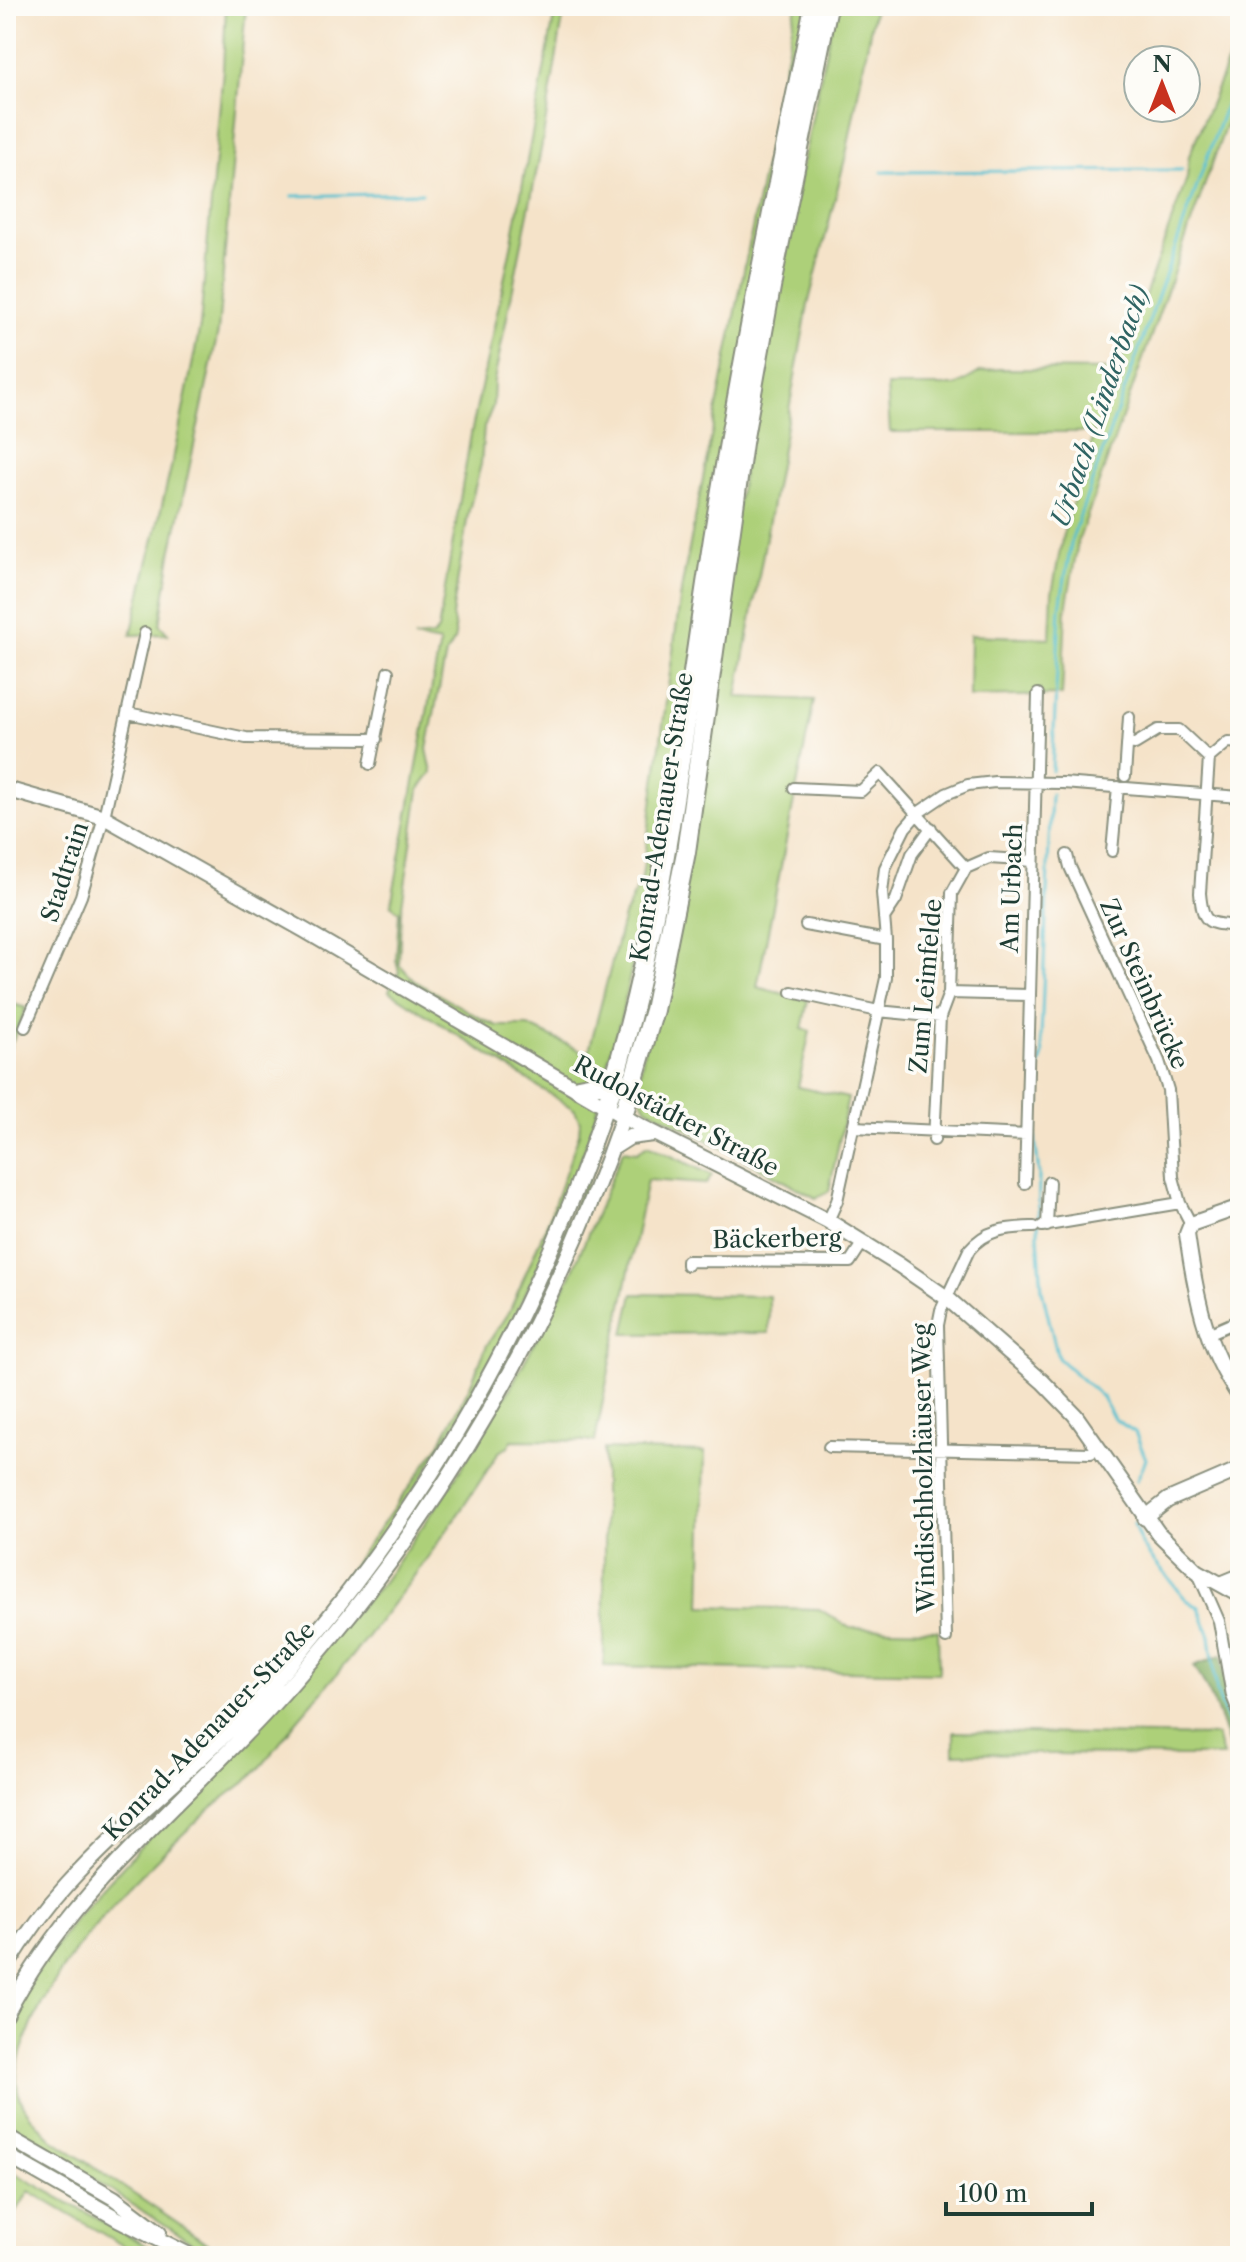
<svg xmlns="http://www.w3.org/2000/svg" width="1246" height="2262" font-family="'Libre Caslon Text',serif">
<style>
.green{fill:#add079;stroke:#668656;stroke-width:2}
.forest{fill:#8ab269;stroke:#54784e;stroke-width:2}
.lines{fill:none;stroke-linecap:round;stroke-linejoin:round}
.stream{stroke:#55c0d0;stroke-width:3}
.street-casing{stroke:#8a907e;stroke-width:14}
.secondary-casing{stroke:#8a907e;stroke-width:18}
.highway-casing{stroke:#8a907e;stroke-width:22}
.street{stroke:#fff;stroke-width:10}
.secondary{stroke:#fff;stroke-width:14}
.highway{stroke:#fff;stroke-width:18}
.labels{text-anchor:middle;stroke-width:7;stroke-linejoin:round;paint-order:stroke}
.street-label{font-size:24px;fill:#1f3d34;stroke:#fdfcf7}
.water-label{font-size:26px;font-style:italic;fill:#2f6463;stroke:#fdfcf7}
</style>
<rect width="100%" height="100%" fill="#fdfcf7"/>
<filter id="ink" filterUnits="userSpaceOnUse"><feTurbulence type="fractalNoise" baseFrequency=".0125" numOctaves="2"/><feDisplacementMap in="SourceGraphic" scale="16" xChannelSelector="R" yChannelSelector="G"/><feConvolveMatrix kernelMatrix="1 2 1 2 8 2 1 2 1" color-interpolation-filters="sRGB"/></filter>
<filter id="wash" filterUnits="userSpaceOnUse"><feTurbulence type="fractalNoise" baseFrequency=".006" numOctaves="4" result="noise"/><feDisplacementMap in="SourceGraphic" scale="32" xChannelSelector="R" yChannelSelector="G"/><feGaussianBlur stdDeviation="1.8" result="paint"/><feColorMatrix in="noise" values="0 0 0 0 0 0 0 0 0 0 0 0 0 0 0 0 0 1.4 0 .05"/><feComposite in="paint" operator="in"/></filter>
<g filter="url(#wash)">
<rect width="100%" height="100%" fill="#f5e3c9"/>
<!-- green -->
<path class="green" d="M226 6H246L218 332 171 554 160 625 168 634 131 635 174 455 200 326 223 69Z
M556 6H565L541 149 494 381 493 406 484 427 481 464 468 514 452 616C457 633 457 640 446 654L427 749 432 773 419 790 401 912 399 964 415 981 482 1019 497 1026H528L588 1054 624 916 642 878 682 585 796 6H808L650 903C636 939 630 977 622 1014 617 1034 609 1053 605 1072 600 1094 596 1117 589 1137 512 1363 379 1568 211 1737L207 1733 246 1692 241 1681 256 1682 330 1597 438 1447 470 1386 487 1345 511 1308 548 1221 579 1134 580 1122 575 1110 389 991 399 972 396 960 399 912 391 905 440 643 414 638 433 636 438 630 471 434 510 252Z
M835 6H875L846 155 808 305 737 697 814 700 757 987 808 1000 802 1029 810 1031 798 1087 848 1098 829 1191 816 1198 647 1108 641 1099V1088L638 1086 761 367Z
M1240 32V85L1078 542 1066 609 1062 695 969 697 970 635 1050 638 1052 593 1063 534 1095 432H890L887 386H956L980 372 999 369 1118 370 1187 178 1189 156Z
M6 998 12 999 13 1004 26 1008 6 1057Z
M601 1136 605 1138 541 1300 487 1404 484 1401C531 1316 567 1227 601 1136Z
M648 1145 712 1175 706 1184 647 1180 595 1441 512 1440 508 1447 499 1452C439 1547 373 1634 299 1718 283 1737 268 1762 249 1779 237 1789 223 1798 211 1808 140 1873 52 1957 22 2050 8 2092 23 2111 52 2139L226 2256H212L16 2129 6 2115V2029L33 1978 76 1917 382 1583 444 1496 508 1392 570 1277 623 1150 637 1152Z
M633 1294 769 1296V1333L624 1334Z
M604 1449 705 1452 701 1606 819 1609 850 1628 938 1630 939 1673 604 1666Z
M954 1732 1217 1736 1223 1756C1133 1757 1044 1752 954 1754Z
M6 2168 165 2256H141L29 2191 6 2229Z"/>
<!-- forest -->
<path class="forest" d="M1222 1655 1226 1695 1240 1734V1788C1228 1740 1221 1709 1194 1666Z"/>
<g class="lines">
<!-- stream -->
<path class="stream" d="M882 172 1182 170
M292 196 422 193
M1052 771 1060 607 1072 538 1240 65
M1051 794 1041 1038 1043 1054 1036 1076 1040 1104 1033 1121 1039 1174 1038 1236 1042 1290 1058 1358 1102 1397 1114 1419 1135 1432 1146 1459 1137 1480
M1134 1524C1141 1550 1155 1562 1172 1582 1182 1594 1184 1601 1199 1607L1210 1636 1217 1693 1240 1756"/>
</g>
</g>
<g filter="url(#ink)">
<g class="lines">
<defs>
<path id="street" d="M128 713 246 738 376 739
M1128 743 1135 744 1158 730H1179L1209 758
M1240 743 1228 742 1209 758 1200 893C1203 927 1209 923 1240 926
M370 764 388 672
M1125 776 1129 717
M794 788 861 791 880 773 966 868
M1112 851 1118 787
M1067 855 1070 867 1159 1061 1168 1090 1173 1177 1180 1203 1191 1224
M884 918 896 900 912 854 931 828
M806 925 886 940
M792 992 878 1011 940 1017
M949 993 1029 995
M25 1027 81 896 104 817 145 633
M854 1127 1026 1135
M934 1140 940 1017 949 993 952 893 966 868 989 858 1033 861
M1025 1183 1038 694
M828 1221 837 1201 886 978V940L882 893 885 868 905 828 918 813 946 794 968 785 995 782 1063 783 1240 797
M1042 1226 1180 1203
M1047 1226 1049 1182
M687 1265V1261L850 1262 863 1242
M1208 1334 1240 1320
M829 1447 1091 1453 1099 1448
M1197 1571 1219 1621 1232 1696 1240 1716
M1218 1583 1240 1574
M946 1638 938 1325 941 1310 969 1250C987 1228 1008 1228 1034 1227"/>
<path id="secondary" d="M6 789 104 817 304 930 640 1126 828 1221 899 1265 947 1298 1043 1382 1075 1415 1158 1533 1197 1571 1240 1595
M611 1149 630 1137 653 1134
M1240 1207 1191 1224 1187 1234C1195 1292 1205 1348 1240 1397
M1145 1518 1168 1500 1240 1469
M6 1967C24 1938 44 1910 67 1885 125 1821 195 1769 254 1705 414 1529 531 1332 606 1106
M6 2015C70 1891 176 1810 269 1709 427 1537 547 1337 623 1116
M6 2136 114 2198 159 2232
M6 2155 118 2219 191 2256"/>
<path id="highway" d="M578 1088 599 1084 616 1072
M606 1106C661 934 680 755 707 577 736 386 775 196 814 6
M623 1116 654 1010 686 852 743 443 773 276 828 6"/>
</defs>
<!-- street casing -->
<use href="#street" class="street-casing"/>
<!-- secondary casing -->
<use href="#secondary" class="secondary-casing"/>
<!-- highway casing -->
<use href="#highway" class="highway-casing"/>
<!-- street -->
<use href="#street" class="street"/>
<!-- secondary -->
<use href="#secondary" class="secondary"/>
<!-- highway -->
<use href="#highway" class="highway"/>
</g>
</g>
<g class="labels">
<!-- street labels -->
<g class="street-label">
<text transform="translate(662 817) rotate(-81)" y="8">Konrad-Adenauer-Straße</text>
<text transform="translate(65 872) rotate(-72)" y="8">Stadtrain</text>
<text transform="translate(1012 888) rotate(-88)" y="8">Am Urbach</text>
<text transform="translate(1144 984) rotate(66)" y="8">Zur Steinbrücke</text>
<text transform="translate(926 986) rotate(-85)" y="8">Zum Leimfelde</text>
<text transform="translate(676 1116) rotate(28)" y="8">Rudolstädter Straße</text>
<text transform="translate(777 1239) rotate(-1)" y="8">Bäckerberg</text>
<text transform="translate(924 1468) rotate(-91)" y="8">Windischholzhäuser Weg</text>
<text transform="translate(209 1731) rotate(-46)" y="8">Konrad-Adenauer-Straße</text>
</g>
<!-- water labels -->
<g class="water-label">
<text transform="translate(1100 406) rotate(-71)" y="9">Urbach (Linderbach)</text>
</g>
</g>
<!-- margin -->
<rect width="1246" height="2262" fill="none" stroke="#fdfcf7" stroke-width="32"/>
<!-- north arrow -->
<g transform="translate(1162 84)"><circle r="38" fill="#fdfcf7" stroke="#a4b0a9" stroke-width="2"/>
<path d="M0-6L14 30L0 20L-14 30Z" fill="#c8321e"/>
<text y="-12" font-size="22" font-weight="bold" text-anchor="middle" fill="#1f3d34">N</text>
</g>
<!-- scale -->
<path d="M946 2202v12h146v-12" fill="none" stroke="#1f3d34" stroke-width="4"/>
<text x="958" y="2202" font-size="24" fill="#1f3d34" stroke="#fdfcf7" stroke-width="6" paint-order="stroke">100 m</text>
</svg>
